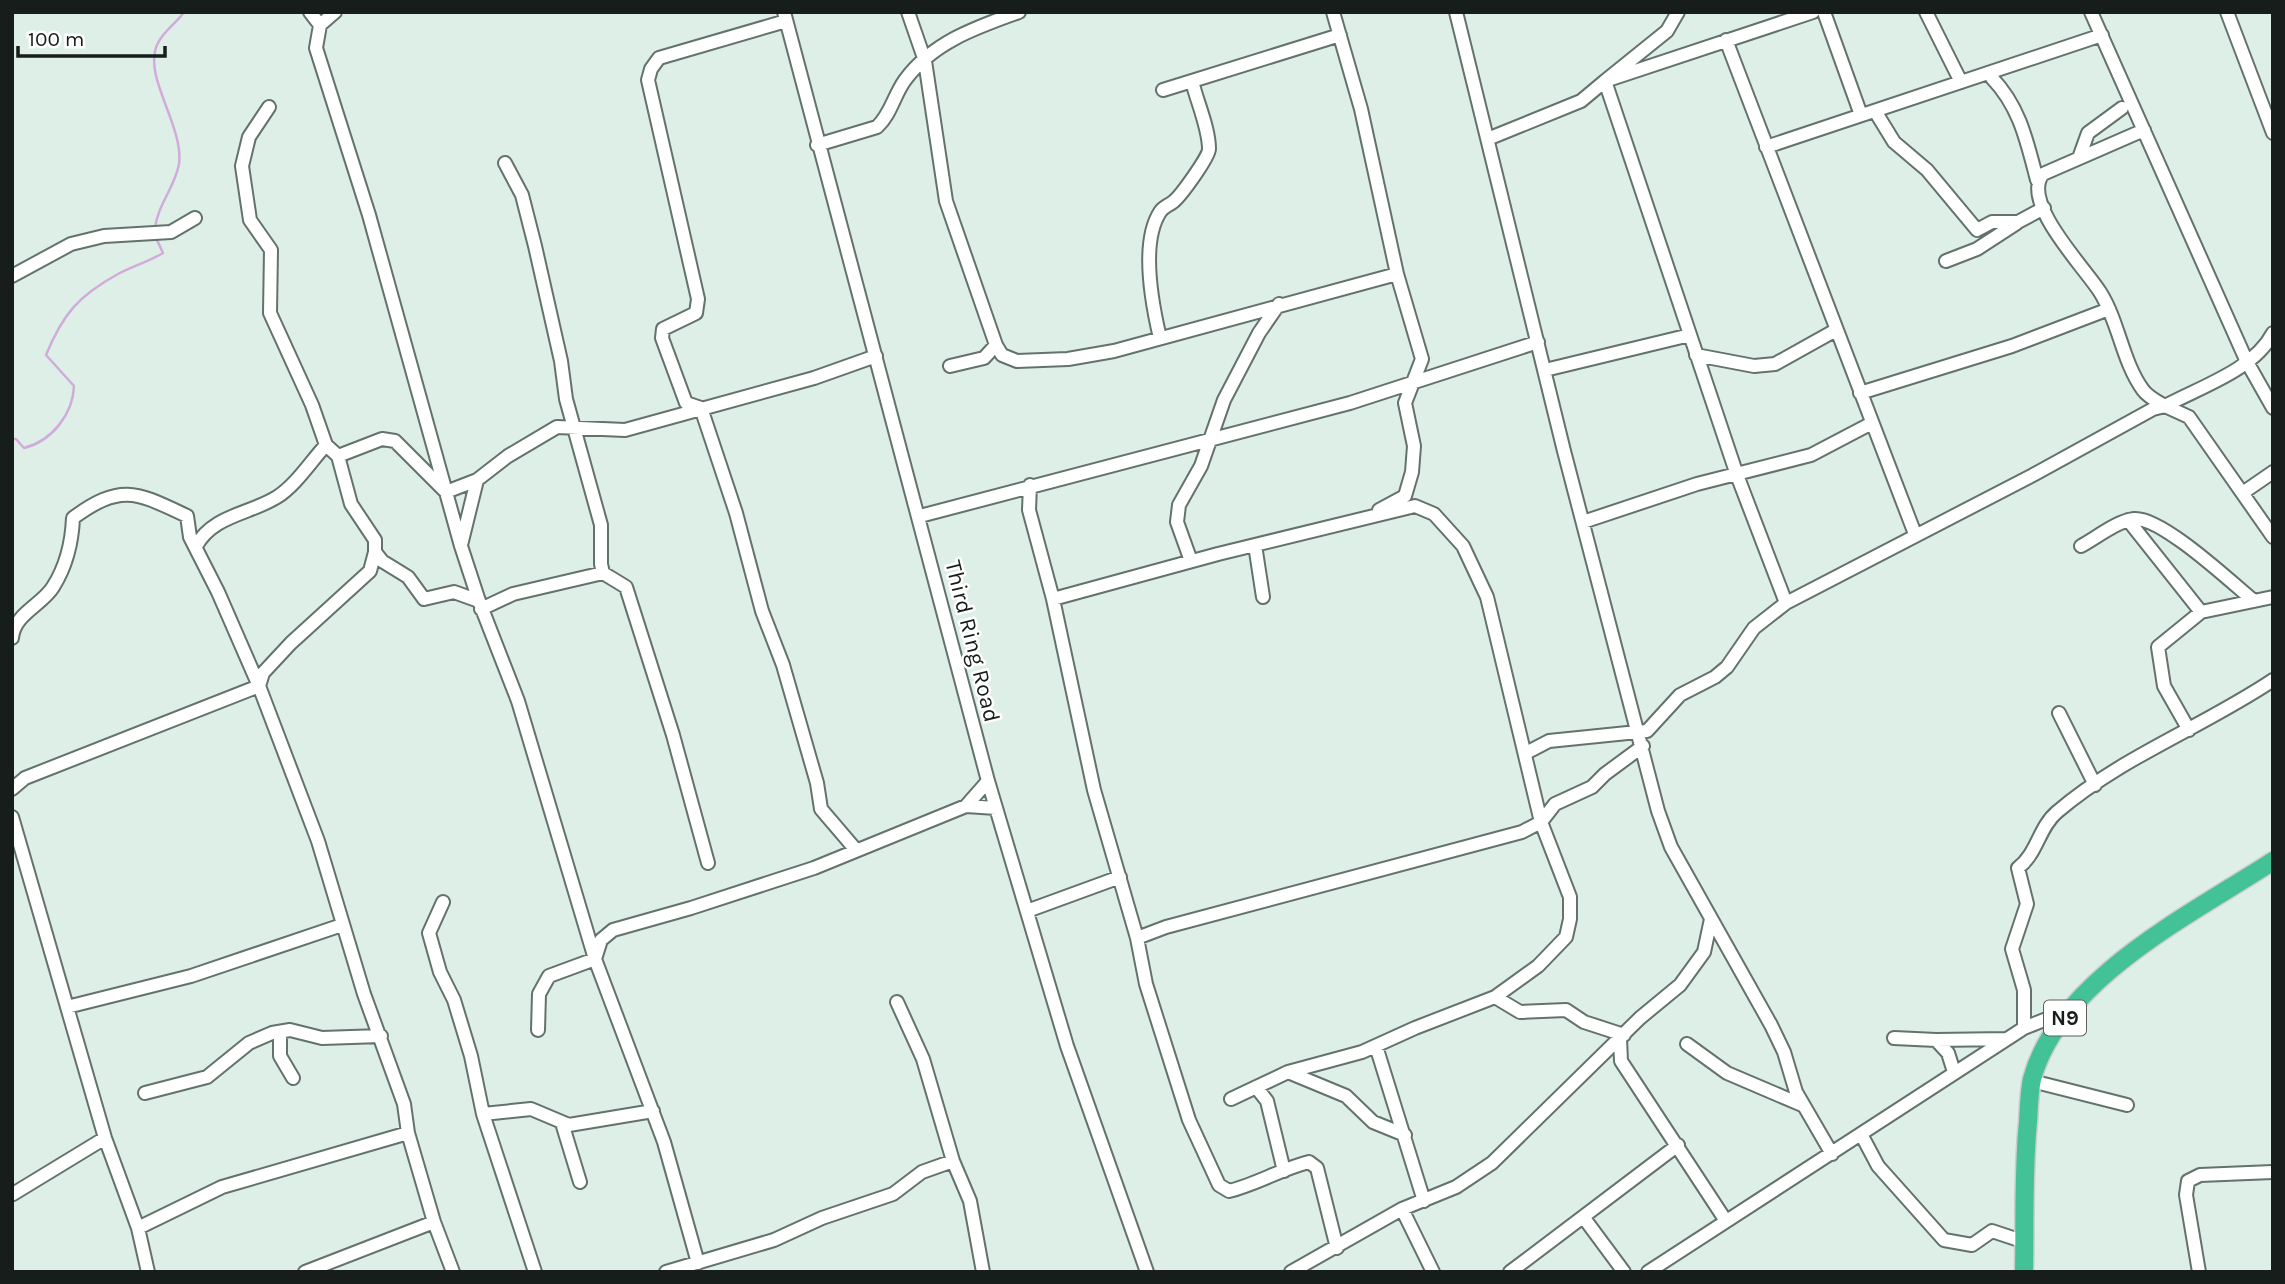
<svg xmlns="http://www.w3.org/2000/svg" width="2285" height="1284" font-family="Karla,sans-serif">
<style>
.lines{fill:none;stroke-linecap:round;stroke-linejoin:round}
.stream{stroke:#d1acda;stroke-width:2.5}
.minor-casing{stroke:#63726c;stroke-width:16}
.highway-casing{stroke:#cccdcd;stroke-width:21}
.minor{stroke:#fff;stroke-width:12}
.highway{stroke:#43c297;stroke-width:18}
.labels{text-anchor:middle;stroke-width:5;stroke-linejoin:round;paint-order:stroke}
.shield{fill:#fff;stroke:#5d615f;stroke-width:2}
.shield-label{font-size:21px;font-weight:bold;fill:#171d1b}
.street-label{font-size:23px;fill:#171d1b;stroke:#fff}
</style>
<rect width="100%" height="100%" fill="#deefe7"/>
<g class="lines">
<!-- stream -->
<path class="stream" d="M155 228C158 204 175 187 179 164 184 126 143 77 157 45 163 31 175 25 184 12
M12 439H16L24 448C52 441 73 414 74 386L46 355C63 314 78 296 118 274 133 266 148 262 163 253L156 238"/>
<defs>
<path id="minor" d="M310 12 320 25
M335 12 320 25 316 48 369 215 461 546 479 601 518 701 595 959 664 1142 698 1263
M784 12 988 781 1067 1046 1147 1272
M908 12 925 61 946 201 996 345 1002 355 1017 361 1068 359 1114 351 1397 274 1422 359 1405 403 1414 446 1412 472 1405 496 1379 510
M1333 12 1361 109 1397 274
M1456 12 1564 451 1658 811 1671 847 1771 1025 1784 1052 1796 1092 1832 1154
M1678 12 1667 31 1605 81 1737 475 1786 603
M1824 12 1861 115
M1926 12 1961 82
M2091 12 2247 362 2273 408
M2227 12 2273 133
M786 21 659 58 651 69 648 80 698 299 696 313 663 329 662 338 686 403 701 408 736 513 762 611 783 665 817 783 821 809 856 850
M1726 40 1915 534
M1992 78C2020 107 2027 142 2037 180
M1163 90 1340 35
M269 107 249 137 242 166 250 220 271 250 270 313 312 405 326 445 338 456 351 504 375 540V552L382 561 408 577 424 599 454 592 479 601
M1875 111 1894 142 1927 170 1977 230 1992 222H2018L2044 208
M2144 130 2043 174C2020 202 2085 268 2100 292 2119 322 2122 361 2143 390 2148 397 2158 402 2165 406 2200 387 2254 370 2273 333
M1490 138 1581 101 1605 81 1813 12
M817 145 877 127C891 114 894 95 905 80 933 42 977 27 1019 12
M1766 147 2102 35
M2079 158 2088 133 2122 108
M505 163 522 195 535 246 561 361 566 399 601 525V564L603 573 626 587 673 735 708 863
M1946 261 1977 249 2017 223
M12 276 71 244 104 236 171 232 195 218
M1160 338C1152 304 1140 243 1160 212 1164 206 1168 206 1173 202 1180 197 1209 157 1209 149 1209 128 1197 102 1192 81
M1696 355 1754 366 1775 364 1836 330
M950 366 984 358 996 345
M1545 370 1690 335
M1860 393 2012 346 2109 309
M338 456 382 439 395 441 446 492 477 480 508 456 557 427 625 430 814 378 876 356
M1030 485 1029 510 1053 599 1094 790 1137 938 1146 984 1189 1120 1219 1185 1229 1191C1257 1184 1281 1169 1309 1162L1317 1168 1337 1248
M2244 492 2273 472
M920 516 1350 403 1538 342
M2128 520 2201 612
M1583 522 1697 484 1811 455 1872 423
M461 545 477 480
M1255 545 1263 597
M196 546C213 515 250 514 277 497 296 485 311 461 326 445
M2081 546C2096 538 2117 521 2134 519 2161 516 2232 583 2254 601
M1191 561 1177 522 1179 505 1201 466 1224 400 1259 333 1279 304
M1053 599 1218 554 1415 506 1434 514 1463 546 1487 597 1541 822 1522 832 1166 927 1137 938
M481 609 513 594 603 573
M12 638C14 614 42 605 53 587 67 565 72 542 73 518 122 482 138 493 187 516L190 537 218 592 259 686 318 841 364 994 404 1104 408 1133 434 1222 453 1272
M2059 713 2095 785
M2189 730 2164 686 2158 647 2201 612 2273 597
M1526 753 1549 741 1647 731 1680 695 1715 677 1727 667 1754 628 1786 603 2033 475 2153 409 2165 406 2189 417 2273 537
M12 789 25 778 259 686 263 673 291 643 370 571 375 552
M966 806 988 781
M12 817 105 1138 138 1228 148 1272
M443 902 429 933 440 972 454 1000 471 1056 483 1114 535 1272
M1027 911 1120 877
M1495 997 1520 1012 1566 1010 1584 1022 1624 1035
M897 1002 923 1059 953 1161 970 1201 983 1272
M67 1007 191 976 342 925
M2024 1028V990L2012 949 2027 904 2018 868C2037 854 2039 827 2057 812 2121 757 2203 727 2273 680
M538 1030 539 994 549 976 595 959 601 940 613 930 691 908 814 868 966 806 996 808
M280 1032V1056L293 1078
M1894 1038 1936 1040 1948 1053 1954 1072
M1620 1039 1621 1061 1726 1221
M1936 1040 2006 1039
M1687 1044 1727 1073 1802 1105
M1376 1046 1424 1201
M1288 1072 1346 1096 1373 1122 1405 1135
M2032 1081 2127 1105
M1256 1087 1267 1101 1284 1171
M145 1093 207 1077 249 1043 272 1033 290 1030 322 1038 381 1036
M1231 1099 1288 1072 1362 1052 1415 1028 1495 997 1538 966 1566 937 1570 919V897L1541 822 1555 804 1592 787 1605 774 1643 746
M483 1114 531 1109 569 1125 653 1111
M562 1123 580 1182
M1861 1134 1878 1166 1944 1240 1972 1245 1992 1231 2025 1242
M13 1194 105 1138
M1402 1209 1433 1272
M1584 1218 1624 1272
M138 1228 222 1187 408 1133
M305 1272 434 1222
M666 1272 774 1240 822 1218 893 1194 922 1172 953 1161
M1291 1272 1402 1209 1456 1187 1492 1163 1640 1018 1680 985 1704 952 1711 919
M1510 1272 1678 1145
M1648 1272 2024 1028 2069 1010
M2199 1272 2186 1195 2188 1181 2200 1175 2273 1172"/>
<path id="highway" d="M2024 1272C2025 1222 2023 1172 2028 1122 2029 1108 2029 1093 2032 1079 2059 979 2192 914 2273 861"/>
</defs>
<!-- minor casing -->
<use href="#minor" class="minor-casing"/>
<!-- highway casing -->
<use href="#highway" class="highway-casing"/>
<!-- minor -->
<use href="#minor" class="minor"/>
<!-- highway -->
<use href="#highway" class="highway"/>
</g>
<g class="labels">
<!-- shield labels -->
<rect class="shield" x="2044" y="1000.5" width="42" height="35" rx="5"/>
<g class="shield-label">
<text x="2065" y="1025">N9</text>
</g>
<!-- street labels -->
<g class="street-label">
<text transform="translate(973 641) rotate(76)" y="8">Third Ring Road</text>
</g>
</g>
<!-- border -->
<rect width="2285" height="1284" fill="none" stroke="#171d1b" stroke-width="28"/>
<!-- scale -->
<path d="M18 46v10h147v-10" fill="none" stroke="#171d1b" stroke-width="3.5"/>
<text x="28" y="46" font-size="21" fill="#171d1b" stroke="#ffffff" stroke-width="5" paint-order="stroke">100 m</text>
</svg>
